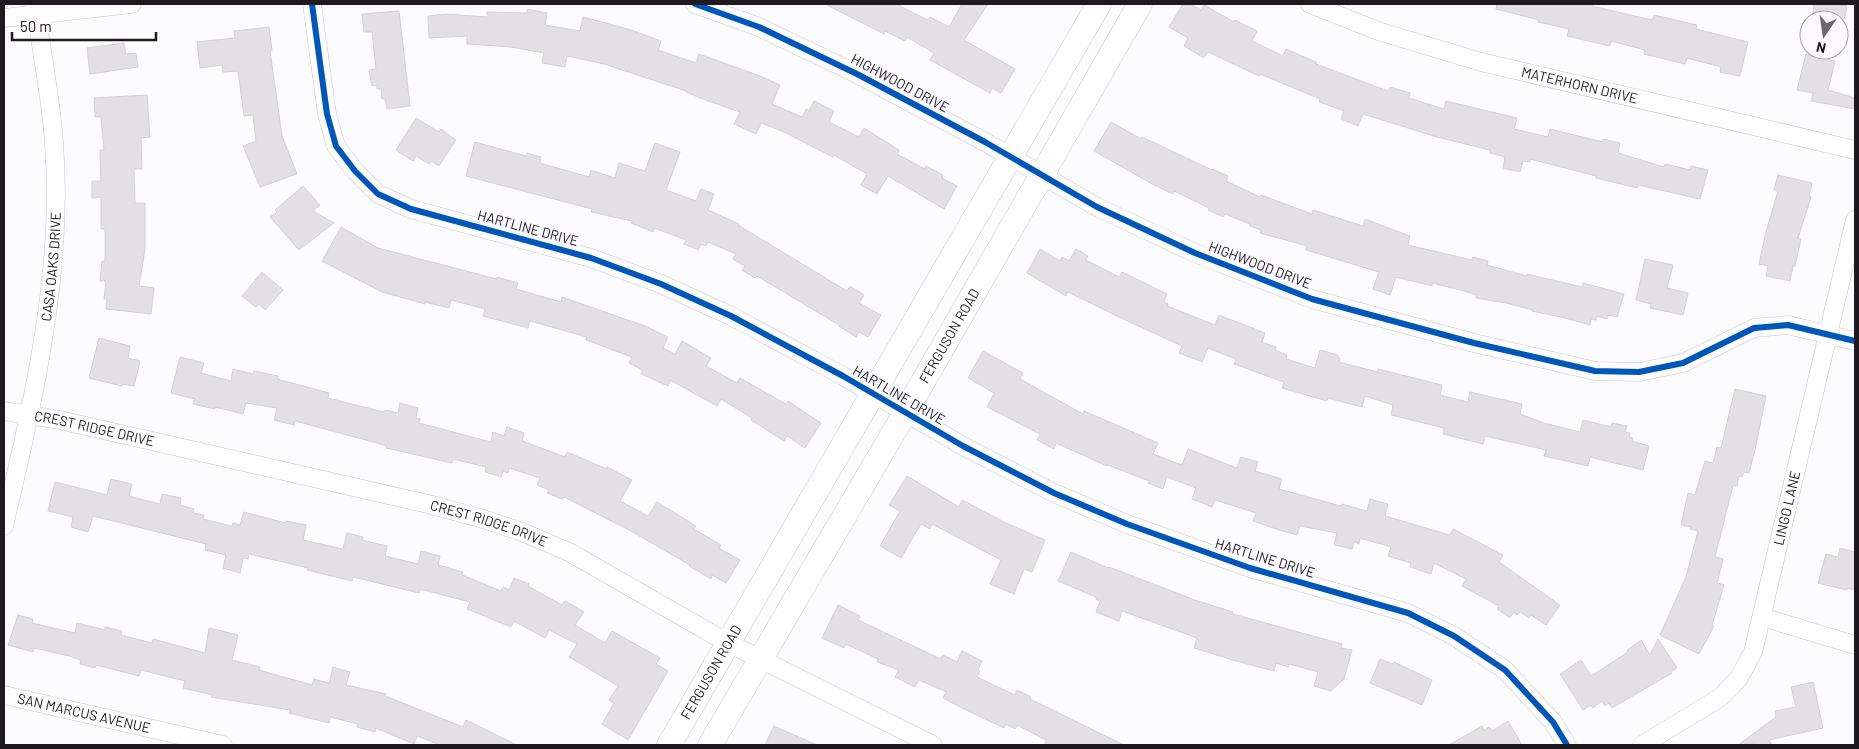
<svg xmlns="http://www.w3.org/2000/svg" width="1859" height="749" font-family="Barlow,sans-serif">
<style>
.building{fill:#e2e0e3;stroke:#d3d1d4}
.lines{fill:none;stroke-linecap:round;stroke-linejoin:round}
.street-casing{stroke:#c7c5c9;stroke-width:19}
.secondary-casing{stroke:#c7c5c9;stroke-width:25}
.street{stroke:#fffeff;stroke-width:18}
.secondary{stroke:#fffeff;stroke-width:24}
.cycleway-casing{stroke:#fcfafe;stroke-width:9}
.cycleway{stroke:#0057b8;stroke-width:6}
.labels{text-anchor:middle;stroke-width:4;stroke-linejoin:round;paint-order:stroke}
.street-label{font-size:14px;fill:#1e1a20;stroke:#fcfafe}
</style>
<rect width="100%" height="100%" fill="#fcfbfd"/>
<!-- building -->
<path class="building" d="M825 4H896L928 20 930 17 949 27 962 4H988L964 40 1015 69 1001 93 992 88 990 93 930 60 934 53 907 37 905 41 885 31 884 34Z
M1183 4H1190L1201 10 1204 5 1234 22 1235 20 1257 31 1252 41 1283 56 1286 49 1316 62V64L1388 91 1390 87 1410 93 1409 98 1444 109 1446 101 1517 118 1514 129 1548 137 1550 129 1603 142V139L1620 143 1618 153 1664 167 1665 164 1690 170 1691 166 1708 170 1700 199 1638 185 1637 188 1596 178V176L1530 159V162L1523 161 1520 172 1503 168 1505 157 1490 153V150L1437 137 1363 114 1358 126 1341 119 1344 111 1319 102 1320 99 1260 74 1259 76 1208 52 1204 58 1184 46 1188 38 1169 27Z
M1497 4H1593L1592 6 1652 20 1654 15 1697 25 1696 29 1748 42 1740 76 1720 72 1721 67 1687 58 1685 64 1644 54 1645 50 1611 41 1610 46 1567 36 1569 29 1538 22 1539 20 1496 9Z
M1814 4H1836L1847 6 1844 20H1812Z
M527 9 547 13 545 25 580 31 583 17 628 29 661 41 658 50 696 63 699 54 760 76 780 85 772 104 802 117 806 109 809 111 814 101 834 111 829 122 859 137 864 128 899 150 897 154 925 169 926 166 943 175 942 178 957 186 944 209 888 176 877 194 861 185 867 174 834 155 833 157 782 131 761 123 756 134 734 124 740 112 708 101 686 92V91L604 64 567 56 565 67 542 63 544 53 511 47 467 44V36L429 38 428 16 446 14 487 17V12L527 13Z
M399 11 410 106 387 109 385 99H382L381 89H377V85L372 86 369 70 376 69 372 32H364L362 14Z
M269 27 272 51H270L282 136 297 174 260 187 243 146 256 141 253 115 244 116 238 71 223 72 222 65 200 68 197 42 235 38 234 31Z
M124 43 126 54 136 53 138 67 90 74 87 48Z
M1806 54 1835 61 1828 90 1855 98V109L1811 101 1813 93 1797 90Z
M147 95 150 137 141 138 142 169H134L135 203H145V249L139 286 154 288 151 314 106 309 107 299H104L106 281H100L102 261H105V229H101V197L92 198V181H101L100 150H104L101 117H95L94 98Z
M416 118 439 132 441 129 456 140 439 166 431 161 429 164 416 156 413 161 396 150Z
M1111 122 1141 139 1142 137 1212 170V169L1228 176 1226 181 1260 197 1261 195 1312 214 1313 210 1363 226 1365 219 1410 236 1408 245 1472 260 1473 257 1488 261 1487 265 1527 276V274L1582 287 1583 283 1624 294 1617 317 1608 315 1607 319 1597 316 1596 320 1591 319 1590 325 1565 318 1532 311V310L1506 303 1476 298 1477 295 1464 291 1432 283V286L1396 277 1390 295 1373 289 1379 272 1306 250 1307 246 1260 233 1261 230 1250 226V224L1225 214 1223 217 1208 210 1209 208 1174 191 1173 194 1154 185 1094 151Z
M475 142 526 156 527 153 541 157 540 163 589 177 591 170 615 178 619 163 645 171 655 143 680 152 666 190 696 201 701 189 714 194 708 210 739 224 738 225 847 291 850 286 864 295 859 303 881 315 868 337 859 332 856 337 839 326V325L757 276 755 278 742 270 745 266 733 259 736 254 708 242 706 246 701 244 698 250 684 244 686 240 654 228 653 232 631 223 632 221 591 212 592 209 466 176Z
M1778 175 1812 183 1809 196 1811 197 1798 238 1801 239 1795 266H1793L1790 281 1766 276 1768 266 1759 264 1766 232 1778 191 1774 190Z
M303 186 320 205 313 211 334 223 299 250 270 217 277 212 275 210Z
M341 227 378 248 497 279V277L518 283 516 289 561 302 562 297 645 326 668 337 663 348 675 354 682 341 711 358 706 366 737 383 740 378 786 404 788 401 821 423 805 448 787 436 784 441 751 420 752 418 721 399 717 406 670 380 668 386 641 374 643 370 629 363 632 357 586 340 587 337 530 321 528 328 483 316 485 309 451 300 449 308 425 302V304L382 292 322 261Z
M1040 249 1060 261 1062 257 1069 261 1076 249 1088 256 1086 260 1119 277 1122 272 1167 294 1164 302 1168 304 1167 306 1215 325 1219 315 1265 333 1262 342 1276 347 1275 350 1287 355 1286 359 1315 368 1320 350 1338 355 1337 357 1340 358 1339 362 1378 372V369L1442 385 1440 395 1468 402 1470 392 1522 404 1520 414 1544 423 1580 432 1583 420 1611 427 1612 423 1627 426 1625 432 1630 433 1629 437 1633 438 1632 441 1649 446 1643 470 1590 457 1588 466 1544 456 1546 450 1485 436 1483 444 1443 434 1444 428 1391 415 1393 405 1365 396 1362 407 1328 398 1327 401 1282 388 1284 382 1234 364 1236 359 1208 348 1202 362 1179 353 1182 346 1121 318 1068 292 1066 296 1027 273Z
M1645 259 1673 265 1667 288 1688 293 1683 315 1650 308 1651 304 1636 300Z
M262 272 283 290 265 310 259 304 256 307 242 296Z
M99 338 130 346 128 358 140 361 134 386 123 384 122 386 89 378Z
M983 351 1023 373 1020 379 1083 414 1084 411 1158 443 1153 454 1182 465 1188 449 1237 468 1241 457 1258 462 1255 471 1282 479 1279 489 1341 506 1342 504 1367 511 1370 499 1388 504 1385 516 1450 535 1453 529 1503 555 1499 562 1560 605 1546 625 1531 615 1529 618 1520 612 1517 615 1514 612 1510 618 1497 609 1499 606 1462 586 1466 579 1434 563 1431 574 1410 567 1411 563 1388 556 1391 547 1360 538 1359 544 1354 542 1352 549 1334 545 1337 533 1300 526 1297 535 1279 530 1253 521 1256 513 1215 500 1212 507 1192 499 1196 488 1167 477 1163 489 1148 483 1149 481 1108 465 1107 466 1056 443 1054 449 1037 440 1040 434 987 407 994 393 968 378Z
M180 357 204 363 201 373 231 381 233 369 253 374 254 371 278 376 277 379 329 393 328 398 384 412 385 410 398 413 400 403 418 408 416 418 420 419 419 423 491 442 493 432 504 436 507 427 524 433 522 441 565 457 567 452 607 469V467L632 480 620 501 648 516 657 502 696 526 694 529 721 545 719 548 740 560 726 583 712 575 711 579 689 566 690 565 629 530 564 497 562 499 547 493 549 490 537 485 540 478 509 468 508 473 503 471 501 477 485 472 486 467 453 459 452 463 386 448 387 446 377 443 295 421 294 425 274 420 277 408 246 403 243 414 215 407V409L193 404 195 399 171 393Z
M1735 389 1766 396 1755 450 1749 473 1744 472 1742 477 1739 476 1737 486 1733 485 1715 557 1723 559 1717 583 1724 585 1712 625 1714 626 1699 654 1660 635 1686 577 1698 531 1690 529 1691 527 1681 525 1688 493 1695 495 1705 461 1713 463 1717 447 1721 448Z
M907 476 959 507 962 500 1006 523 1045 540 1032 572 1024 569 1014 594 990 584 1001 560 932 524 930 529 921 524 901 558 880 546 900 511 889 505Z
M111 479 132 484 129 496 160 504 162 494 181 498 180 505 194 509 193 513 204 515 203 519 232 526 233 523 240 525 244 512 286 523V521L306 525 303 540 343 549 347 533 363 537 362 540 387 546 385 556 418 564 421 551 440 556 438 565 463 572 462 575 501 591 503 587 509 590 514 578 529 584 528 586 562 605 565 601 584 612 575 625 605 643 612 631 660 658 656 664 668 671 628 740 602 724 614 703 609 700 618 686 569 657 577 644 549 630 545 638 514 621 511 627 467 609 470 602 420 589 419 593 353 577 352 581 307 570 308 568 249 554 248 559 243 558 240 573 223 568 226 555 205 550 206 544 93 516 88 532 71 527 73 517 48 511 55 482 107 495Z
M1840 548 1855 552V590L1847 588V590L1818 583 1826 554 1838 557Z
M1071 552 1108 568 1109 567 1195 600 1233 612V614L1342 644 1341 648 1352 650 1344 679 1331 691 1314 686 1318 672 1289 664 1288 667 1276 663 1274 671 1236 661 1194 648 1197 638 1122 611 1119 621 1096 612 1100 601 1096 599V597L1058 581Z
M838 605 860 616 858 620 941 659 943 655 957 662 962 651 982 661 978 669 980 671 977 677 1015 695 1017 690 1031 697 1030 699 1124 745H1044L1046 740 1017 725 1015 729 1006 724 1004 728 962 708 943 698 946 692 919 680 915 687 895 677 899 670 877 662 878 659 846 644 844 648 822 638Z
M18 615 33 619 32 623 75 633 77 623 105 630V627L122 631 121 635 152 643 153 639 205 653 209 628 238 635 232 660 260 667 259 670 312 685 314 679 329 683 333 667 350 672 346 685 386 694 385 696 463 727 466 720 517 745H440L417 736 414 744 376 728 375 732 357 727 358 724 330 717 329 723 289 713 290 710 211 697 212 695 183 688 185 681 141 670 139 676 96 665 95 668 80 664 81 660 69 656 34 648 33 652 8 645Z
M1658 639 1677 668 1671 672 1672 673 1612 708 1609 703 1605 706 1602 701 1593 708 1591 705 1583 710 1560 674 1581 660 1591 676 1628 652 1627 650 1641 640 1650 655Z
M1380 659 1393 664 1394 662 1432 680 1422 705 1370 683Z
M1813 682 1823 728 1769 740 1772 745H1755L1753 743 1738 745 1776 717 1775 711 1796 707 1791 687Z
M1508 721 1522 745H1449L1482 726 1484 730 1489 727 1492 731Z
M774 726 817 745H765Z"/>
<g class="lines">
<defs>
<g id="street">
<path d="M312 4 327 114 336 146 355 171 378 194 411 209 591 258 661 284 731 316 843 376 963 446 1054 493 1127 524 1250 568 1408 613 1454 636 1505 670 1553 722 1567 745"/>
<path d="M695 4 759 27 857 74 985 142 1097 207 1195 253 1312 299 1474 343 1595 371 1639 372 1683 363 1754 328 1788 325 1855 341"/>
<path id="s1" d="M1310 4 1378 31 1481 62 1855 150"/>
<path d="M4 18 132 4"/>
<path id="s2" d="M4 411 55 419 428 504 480 518 522 532 569 552 728 643 933 745"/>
<path id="s3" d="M4 526C33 401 64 273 54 143 51 97 41 50 35 4"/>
<path d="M1762 617 1855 645"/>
<path id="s4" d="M4 695 223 745"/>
<path id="s5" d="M1642 745 1721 697 1739 678 1753 652 1855 220"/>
</g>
<g id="secondary">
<path id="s6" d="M669 745 1099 4"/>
<path id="s7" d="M710 745 905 413 1140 4"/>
</g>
</defs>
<!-- street casing -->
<use href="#street" class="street-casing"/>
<!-- secondary casing -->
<use href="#secondary" class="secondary-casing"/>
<!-- street -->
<use href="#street" class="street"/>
<!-- secondary -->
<use href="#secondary" class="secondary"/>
<defs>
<path id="cycleway" d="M312 4 327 114 336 146 355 171 378 194 411 209 591 258 661 284 731 316 843 376 963 446 1054 493 1127 524 1250 568 1408 613 1454 636 1505 670 1553 722 1567 745
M695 4 759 27 857 74 985 142 1097 207 1195 253 1312 299 1474 343 1595 371 1639 372 1683 363 1754 328 1788 325 1855 341"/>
</defs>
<!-- cycleway casing -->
<use href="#cycleway" class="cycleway-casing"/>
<!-- cycleway -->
<use href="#cycleway" class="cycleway"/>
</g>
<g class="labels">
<!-- street labels -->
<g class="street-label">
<text transform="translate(900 83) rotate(28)" y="5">HIGHWOOD DRIVE</text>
<text dy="5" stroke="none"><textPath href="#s1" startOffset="282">MATERHORN DRIVE</textPath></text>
<text transform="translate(528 228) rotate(15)" y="5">HARTLINE DRIVE</text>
<text transform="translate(1260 265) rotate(21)" y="5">HIGHWOOD DRIVE</text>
<text dy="5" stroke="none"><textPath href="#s3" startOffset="264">CASA OAKS DRIVE</textPath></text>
<text dy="5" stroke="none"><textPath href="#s7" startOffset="474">FERGUSON ROAD</textPath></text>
<text transform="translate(899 395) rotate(30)" y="5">HARTLINE DRIVE</text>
<text dy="5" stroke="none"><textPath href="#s2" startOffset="92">CREST RIDGE DRIVE</textPath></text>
<text dy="5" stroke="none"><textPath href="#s5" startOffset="296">LINGO LANE</textPath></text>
<text dy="5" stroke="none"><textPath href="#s2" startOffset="498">CREST RIDGE DRIVE</textPath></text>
<text transform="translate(1265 558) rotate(17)" y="5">HARTLINE DRIVE</text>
<text dy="5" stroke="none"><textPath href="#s6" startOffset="84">FERGUSON ROAD</textPath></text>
<text dy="5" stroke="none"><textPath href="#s4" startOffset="82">SAN MARCUS AVENUE</textPath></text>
</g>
</g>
<!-- border -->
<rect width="1859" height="749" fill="none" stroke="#1e1a20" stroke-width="10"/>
<!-- north arrow -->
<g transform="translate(1824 35) rotate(193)"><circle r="24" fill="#fcfafe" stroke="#a3a0a5"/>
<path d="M0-4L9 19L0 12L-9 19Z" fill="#6c696d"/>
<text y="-8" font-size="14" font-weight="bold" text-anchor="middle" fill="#1e1a20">N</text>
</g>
<!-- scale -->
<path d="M12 32v8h144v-8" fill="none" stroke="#1e1a20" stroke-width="2.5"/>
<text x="20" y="32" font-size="15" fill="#1e1a20" stroke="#fcfafe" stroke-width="4" paint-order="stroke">50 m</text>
</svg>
